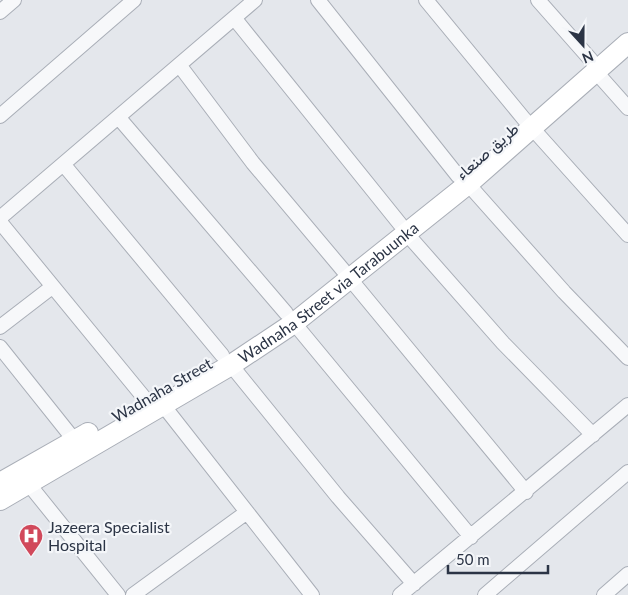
<svg xmlns="http://www.w3.org/2000/svg" width="628" height="595" font-family="Lato,Vazirmatn,sans-serif">
<style>
.lines{fill:none;stroke-linecap:round;stroke-linejoin:round}
.street-casing{stroke:#a9aeb7;stroke-width:16}
.secondary-casing{stroke:#a9aeb7;stroke-width:22}
.street{stroke:#f7f8fa;stroke-width:14}
.secondary{stroke:#fff;stroke-width:20}
.labels{text-anchor:middle;stroke-width:4.5;stroke-linejoin:round;paint-order:stroke}
.street-label{font-size:16px;fill:#2b3445;stroke:#f4f6f9}
.poi-label{font-size:16px;fill:#2b3445;stroke:#f4f6f9;text-anchor:start}
</style>
<rect width="100%" height="100%" fill="#e4e7ec"/>
<g class="lines">
<defs>
<path id="street" d="M318 0 458 176
M426 0 524 119 628 235
M538 0 591 60
M0 12 14 0
M235 19 400 224
M180 66 253 163 343 270
M596 72 628 108
M0 116 134 0
M119 118 286 313
M64 165 222 355
M468 184 564 292 628 358
M0 218 255 0
M0 222 146 400
M407 234 503 343 593 435
M351 280 526 492
M294 323 471 537
M0 327 52 287
M0 347 75 441
M231 365 338 497 414 584
M163 405 312 595
M23 477 118 595
M133 595 247 512
M400 595 628 405
M485 595 628 472
M604 595 628 574"/>
<g id="secondary">
<path d="M0 483 88 433"/>
<path id="s1" d="M0 500 231 365 294 323 468 184 628 43"/>
</g>
</defs>
<!-- street casing -->
<use href="#street" class="street-casing"/>
<!-- secondary casing -->
<use href="#secondary" class="secondary-casing"/>
<!-- street -->
<use href="#street" class="street"/>
<!-- secondary -->
<use href="#secondary" class="secondary"/>
</g>
<!-- icons -->
<defs>
<symbol id="hospital-pin" viewBox="-11 -11 22 30"><path d="M0 17L-7.5 6A9.5 9.5 0 1 1 7.5 6Z" fill="#d1495b" stroke="#f4f6f9"/><path d="M-5-5h3v3.5h4V-5h3V5h-3V1.5h-4V5h-3Z" fill="#fff"/></symbol>
</defs>
<g fill-rule="evenodd">
<use href="#hospital-pin" x="17" y="522" width="28" height="38"/>
</g>
<g class="labels">
<!-- street labels -->
<g class="street-label">
<text transform="translate(487 151) rotate(-41)" y="6">طريق صنعاء</text>
<text dy="6" stroke="none"><textPath href="#s1" startOffset="389">Wadnaha Street via Tarabuunka</textPath></text>
<text transform="translate(162 390) rotate(-30)" y="6">Wadnaha Street</text>
</g>
<!-- poi labels -->
<g class="poi-label">
<text x="48" y="533">Jazeera Specialist<tspan x="48" dy="18">Hospital</tspan></text>
</g>
</g>
<!-- north arrow -->
<g transform="translate(583 45) rotate(159)" stroke="#f4f6f9" stroke-width="4" paint-order="stroke">
<path d="M0-4L9 19L0 12L-9 19Z" fill="#2b3445"/>
<text y="-8" font-size="14" font-weight="bold" text-anchor="middle" fill="#2b3445">N</text>
</g>
<!-- scale -->
<path d="M448 565v8h100v-8" fill="none" stroke="#2b3445" stroke-width="2.5"/>
<text x="456" y="565" font-size="15" fill="#2b3445" stroke="#f4f6f9" stroke-width="4" paint-order="stroke">50 m</text>
</svg>
